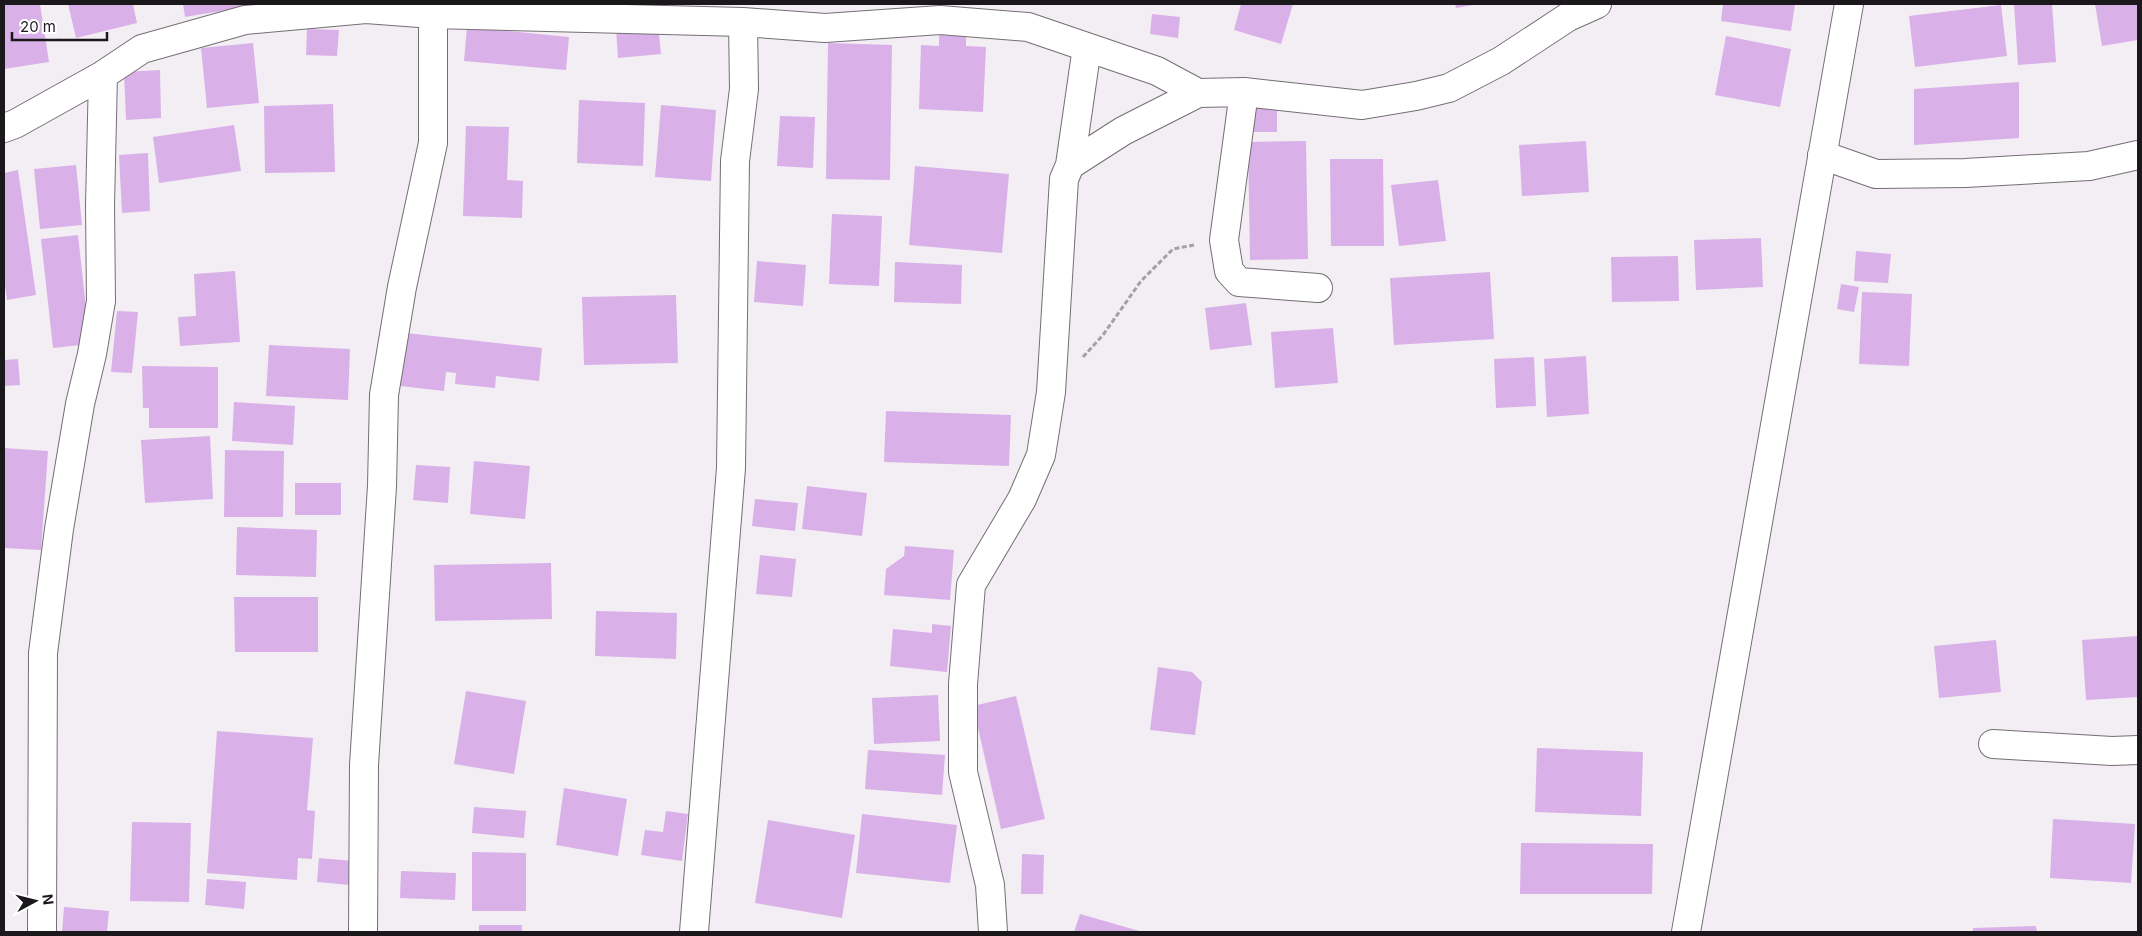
<svg xmlns="http://www.w3.org/2000/svg" width="2142" height="936" font-family="Inter,sans-serif">
<style>
.building{fill:#d9b1e8}
.lines{fill:none;stroke-linecap:round;stroke-linejoin:round}
.minor-casing{stroke:#746f74;stroke-width:30}
.path{stroke:#a4a0a4;stroke-width:3;stroke-dasharray:5 2.5;stroke-linecap:butt}
.minor{stroke:#fff;stroke-width:28}
</style>
<rect width="100%" height="100%" fill="#f3eef3"/>
<!-- building -->
<path class="building" d="M4 4H40L49 62 4 69Z
M68 4H133L137 23 76 38Z
M183 4H251V6L185 17Z
M1241 4H1293L1281 44 1234 30Z
M1455 4H1473V5L1456 8Z
M1723 4H1795L1791 31 1721 21Z
M2014 4H2052L2056 62 2018 65Z
M2095 4H2138V40L2102 46Z
M2001 5 2007 56 1915 67 1909 16Z
M1152 14 1180 17 1178 38 1150 34Z
M658 24 661 54 618 58 616 28Z
M467 27 569 37 566 70 464 61Z
M307 29 339 30 337 56 306 55Z
M939 35 966 36V46L986 47 983 112 919 109 921 45 939 46Z
M1726 36 1791 49 1780 107 1715 95Z
M253 43 259 103 207 108 201 48Z
M828 43 892 45 890 180 826 179Z
M160 70 161 118 126 120 124 72Z
M2019 82V138L1914 145V89Z
M579 100 645 103 643 166 577 163Z
M333 104 335 172 265 173 264 106Z
M661 105 716 110 711 181 655 177Z
M1253 105H1277V132H1253Z
M780 116 815 117 813 168 777 166Z
M234 125 241 171 159 183 153 137Z
M466 126 509 127 507 180 523 181 522 218 463 216Z
M1306 141 1308 259 1250 260 1248 142Z
M1586 141 1589 192 1522 196 1519 145Z
M148 153 150 211 122 213 119 155Z
M1330 159H1383L1384 246H1331Z
M76 165 82 225 40 229 34 169Z
M915 166 1009 174 1002 253 909 245Z
M18 170 36 295 7 300 4 278V173Z
M1438 180 1446 241 1399 246 1391 185Z
M832 214 882 216 879 286 829 284Z
M78 235 90 344 53 348 41 239Z
M1761 238 1763 287 1696 290 1694 240Z
M1856 251 1891 254 1888 283 1854 281Z
M1678 256 1679 301 1612 302 1611 257Z
M757 261 806 265 803 306 754 302Z
M895 262 962 265 961 304 894 302Z
M235 271 240 342 180 346 178 317 196 316 194 274Z
M1490 272 1494 339 1394 345 1390 278Z
M1841 284 1859 287 1854 312 1837 309Z
M1862 292 1912 294 1909 366 1859 364Z
M676 295 678 363 584 365 582 297Z
M1246 303 1252 345 1210 350 1205 308Z
M117 311 138 312 132 373 111 372Z
M1333 328 1338 383 1275 388 1271 332Z
M406 333 542 348 539 381 496 376 495 388 455 384 456 373 446 372 444 391 400 386Z
M269 345 350 349 348 400 266 396Z
M1586 356 1589 414 1547 417 1544 359Z
M1534 357 1536 406 1496 408 1494 359Z
M18 359 20 385 4 386V360Z
M142 366 218 367V428H149V408H143Z
M234 402 295 406 293 445 232 441Z
M886 411 1011 415 1009 466 884 462Z
M210 436 213 499 145 503 141 440Z
M4 448 48 451 41 550 4 548Z
M225 450 284 451 283 517H224Z
M474 461 530 466 525 519 470 514Z
M416 465 450 467 448 503 413 500Z
M295 483H341V515H295Z
M807 486 867 493 862 536 802 529Z
M755 499 798 503 795 531 752 526Z
M237 527 317 530 316 577 236 575Z
M905 546 954 550 950 600 884 595 886 569 904 556Z
M760 555 796 559 792 597 756 594Z
M551 563 552 619 435 621 434 565Z
M234 597H318V652H235Z
M596 611 677 613 676 659 595 656Z
M932 624 951 626 947 672 890 666 893 629 932 633Z
M2138 636V697L2086 700 2082 640Z
M1996 640 2001 692 1939 698 1934 646Z
M1158 667 1192 672 1202 682 1195 735 1150 730Z
M466 691 526 701 514 774 454 764Z
M938 695 940 741 874 744 872 698Z
M1016 696 1045 819 1001 829 973 706Z
M217 731 313 738 307 810 315 811 312 859 298 858 297 880 207 873Z
M1537 748 1643 752 1641 816 1535 812Z
M868 750 945 755 942 795 865 789Z
M564 788 627 799 618 856 556 845Z
M474 807 526 811 524 838 472 833Z
M666 811 688 814 682 861 641 855 645 830 663 832Z
M862 814 957 825 950 883 856 873Z
M2053 819 2135 824 2131 883 2050 878Z
M768 820 855 835 842 918 755 903Z
M132 822 191 823 189 902 130 901Z
M1521 843 1653 844 1652 894H1520Z
M472 852 526 853V911H472Z
M1022 854 1044 855 1043 894H1021Z
M319 858 353 861 350 885 317 882Z
M401 871 456 873 455 900 400 898Z
M207 879 246 882 244 909 205 905Z
M64 907 109 911 107 932H62Z
M1080 914 1143 932H1074Z
M479 925H522V932H479Z
M2036 926 2037 932H1973V928Z"/>
<g class="lines">
<defs>
<path id="minor" d="M1244 92 1224 240 1229 271 1239 282 1318 288
M4 128 15 124 103 75 142 49 245 20 366 9 433 14 743 22 825 28 940 20 1028 27 1157 71 1198 93 1244 92 1362 105 1416 96 1449 88 1501 61 1568 17 1597 4
M1822 155 1876 174 1965 173 2089 166 2138 155
M1070 165 1123 131 1198 93
M1993 744 2112 751 2138 750
M42 932 43 653 59 529 80 404 92 354 101 301 100 205 103 75
M363 932 364 765 382 486 384 395 402 287 433 143V14
M694 932 731 468 735 161 744 89 743 22
M993 932 990 885 963 772V684L971 585 1022 499 1041 455 1051 392 1064 179 1070 165 1087 47
M1686 932 1849 4"/>
</defs>
<!-- minor casing -->
<use href="#minor" class="minor-casing"/>
<!-- path -->
<path class="path" d="M1083 357 1103 335 1141 281 1173 249 1194 245"/>
<!-- minor -->
<use href="#minor" class="minor"/>
</g>
<!-- border -->
<rect width="2142" height="936" fill="none" stroke="#1a181a" stroke-width="10"/>
<!-- north arrow -->
<g transform="translate(35 901) rotate(83)" stroke="#ffffff" stroke-width="4" paint-order="stroke">
<path d="M0-4L9 19L0 12L-9 19Z" fill="#1a181a"/>
<text y="-8" font-size="14" font-weight="bold" text-anchor="middle" fill="#1a181a">N</text>
</g>
<!-- scale -->
<path d="M12 32v8h95v-8" fill="none" stroke="#1a181a" stroke-width="2.5"/>
<text x="20" y="32" font-size="15" fill="#1a181a" stroke="#ffffff" stroke-width="4" paint-order="stroke">20 m</text>
</svg>
